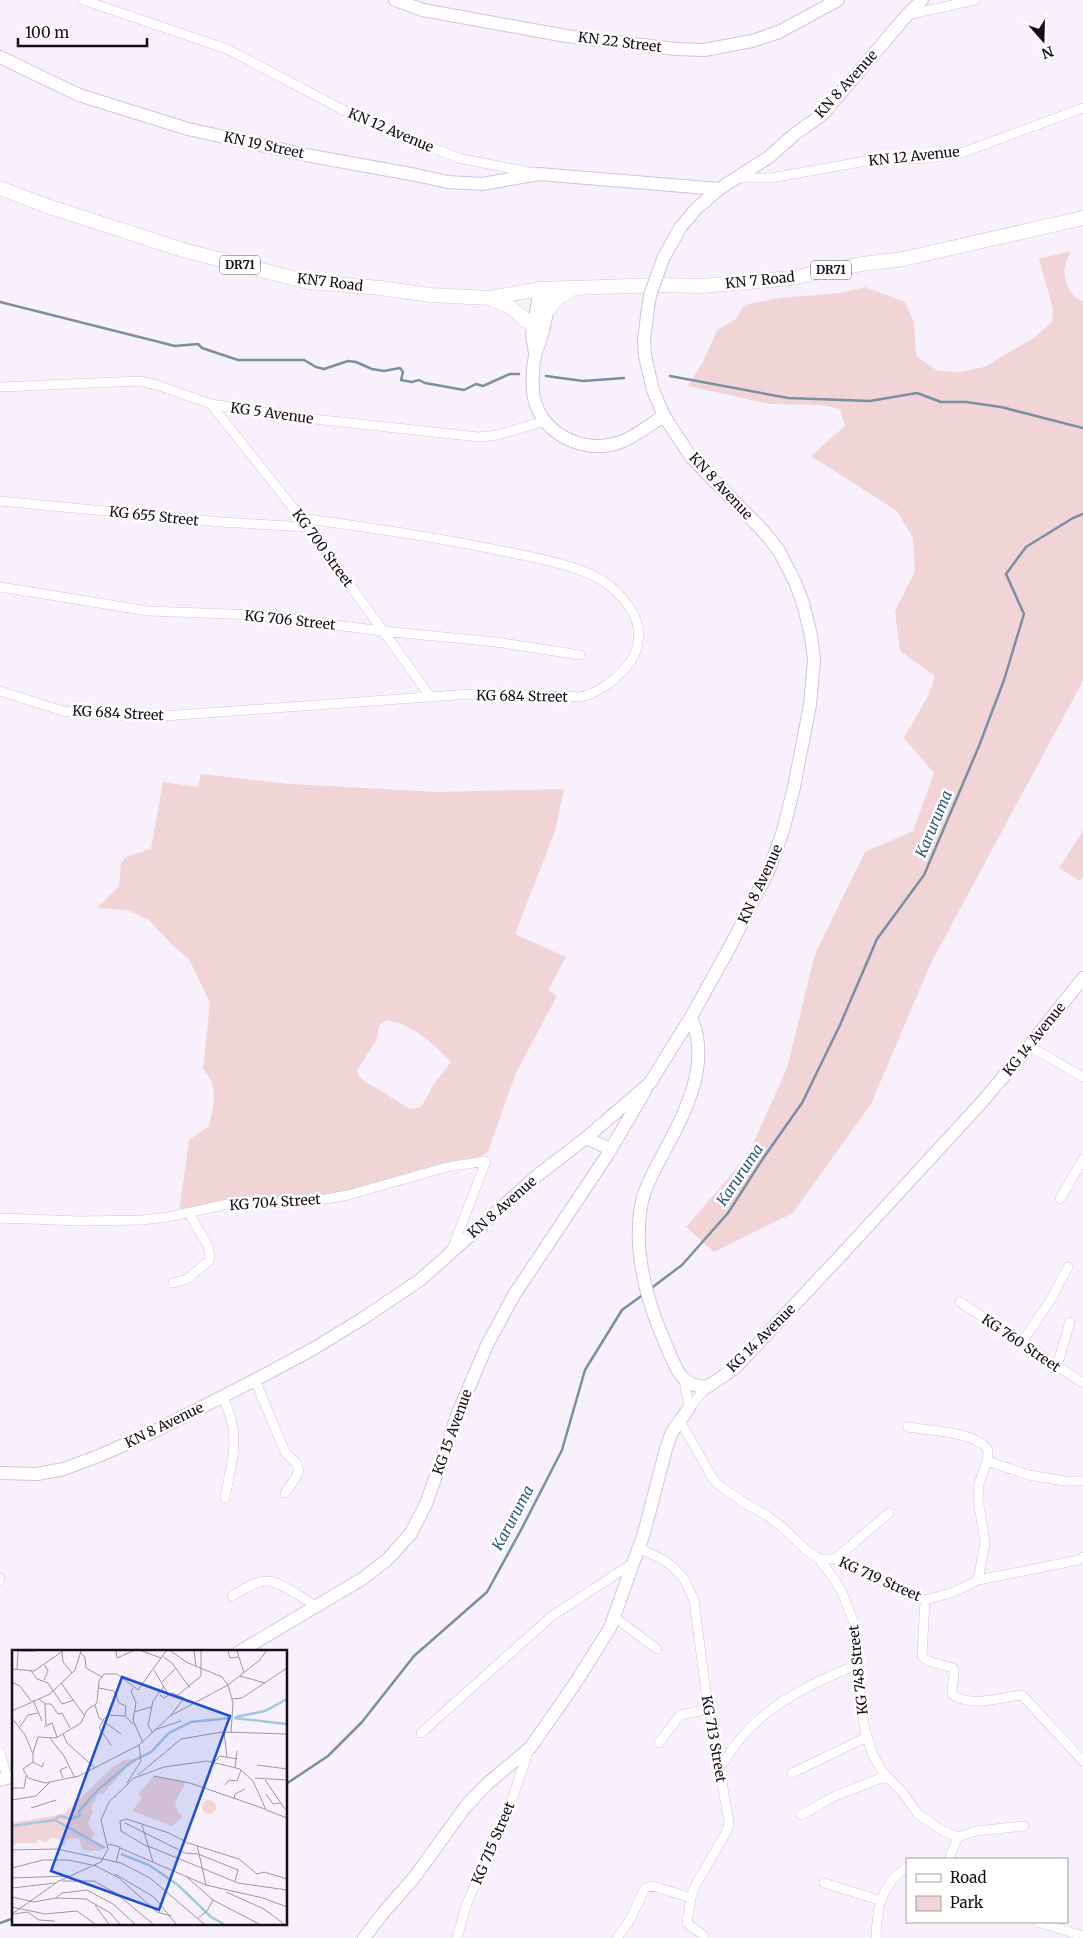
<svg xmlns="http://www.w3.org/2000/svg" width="1083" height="1938" font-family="Merriweather,serif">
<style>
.green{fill:#f1d4d5;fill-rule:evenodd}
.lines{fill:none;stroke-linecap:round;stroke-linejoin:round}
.stream{stroke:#7a8fa4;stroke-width:2.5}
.street-casing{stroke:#d0c4d9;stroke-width:10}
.secondary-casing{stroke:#d0c4d9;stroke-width:14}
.primary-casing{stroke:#d0c4d9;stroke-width:15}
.street{stroke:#fff;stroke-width:9}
.secondary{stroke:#fff;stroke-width:12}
.primary{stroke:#fff;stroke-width:14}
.secondary-bridge-casing{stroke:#d0c4d9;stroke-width:14;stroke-linecap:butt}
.secondary-bridge{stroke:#fff;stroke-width:12}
.labels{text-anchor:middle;stroke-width:5;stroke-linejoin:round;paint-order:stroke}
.shield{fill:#fff;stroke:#59575b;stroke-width:1}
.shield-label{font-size:12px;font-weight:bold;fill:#120f15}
.street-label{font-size:14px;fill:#120f15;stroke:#fff}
.water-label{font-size:15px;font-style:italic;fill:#2a5b80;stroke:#fff}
.inset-river{fill:none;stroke:#a7c6e1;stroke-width:2.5}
.inset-road{fill:none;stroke:#9c97a0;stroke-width:1}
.view{fill:#1d4ed8;fill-opacity:0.15;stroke:#1d4ed8;stroke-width:2.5}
.inset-edge{fill:none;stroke:#120f15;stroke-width:2.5}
</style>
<rect width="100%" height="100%" fill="#f8f1fd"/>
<!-- green -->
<path class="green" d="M1071 251C1069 256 1066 262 1065 267 1062 278 1071 299 1083 301V681L931 963 871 1104 793 1213 714 1252 686 1227 748 1155 787 1068 815 954 865 852 913 831 934 773 904 738 929 694 935 676 900 651 895 611 915 571 913 538 897 511 811 456 845 426 840 409 821 405 770 404 688 386 704 360 717 330 736 319 744 305 780 298 841 293 865 287 905 302 914 322 916 356 938 371 961 372 984 367 1035 337 1052 322 1053 309 1039 259Z
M201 774 289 784 438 792 564 789 555 831 515 934 566 957 548 990 557 996 515 1075 488 1152 481 1156 415 1175 339 1200H238L179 1212 189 1140 209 1126C214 1104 219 1087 203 1069L210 1003 189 959 173 946 150 921 128 910 97 908 119 886 121 863 126 857 151 849 163 782 198 787ZM387 1020C412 1024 434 1044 451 1062L434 1084 421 1107 410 1109 360 1078 357 1070 376 1041 380 1024Z
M1083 831V876L1080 881 1059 868Z"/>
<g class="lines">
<!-- stream -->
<path class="stream" d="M0 302 175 346 198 344 202 348 238 360H304L316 367 324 369 348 361 356 362 372 369 384 371 400 368 403 372 401 380 412 382 419 380 425 383 464 390 476 384 483 386 510 374H519
M546 376 583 381 624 378
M670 376 788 398 870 401 917 393 941 402H966L1001 407 1083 428
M650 1289 682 1265 728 1213 764 1157 802 1103 840 1025 877 939 924 875 979 746 1004 680 1024 614 1006 574 1026 547 1073 518 1083 514
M286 1784 328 1756 362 1722 414 1656 487 1592 521 1530 562 1450 585 1370 622 1310 644 1294
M0 1923 14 1918"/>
<defs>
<path id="street" d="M83 0 227 49 351 114 458 158 534 173
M907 15 975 0
M738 178H771L866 161 929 158 964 152 1083 108
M0 387 139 381 157 385 211 404 304 418 479 437 498 435 545 421
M211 404 308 527 430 696
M0 501 220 522 308 527
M0 587 148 611 258 615 382 631 496 642 580 655
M0 691 63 711 100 715 164 716 470 694 579 697C596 695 615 680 626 667 636 657 640 642 638 628 635 608 614 586 596 577 570 564 540 559 512 553 442 538 372 528 301 518
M1029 1046 1083 1077
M1060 1199 1083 1159
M0 1218 80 1221 142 1220 168 1217 242 1201 280 1203 326 1199 348 1195 447 1167 486 1161 451 1252
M173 1283 187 1279 209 1261 210 1256 208 1246 189 1213
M960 1302 1083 1383
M1022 1342 1050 1301 1068 1267
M1057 1366 1070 1322
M255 1380 285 1452 297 1464 299 1470 295 1479 285 1493
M684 1380 689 1408
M223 1396C226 1405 230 1414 232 1423 238 1447 229 1474 225 1498
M689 1408 707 1387
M680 1421 712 1477 719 1485 743 1502 766 1515 782 1527 804 1548 819 1559 834 1579 842 1592 853 1620 860 1698 865 1731 873 1755 882 1771 903 1793 918 1814 941 1830 958 1837 949 1859
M908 1427C930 1431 971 1431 987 1448L988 1454 987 1461 1029 1475 1064 1481H1083
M639 1548 664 1560 674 1568 684 1579 694 1600 706 1693 729 1822 728 1829 695 1886 691 1898 687 1923 703 1935 704 1938
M819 1559H835L911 1595 925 1600 954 1592 978 1580 1079 1560 1083 1557
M835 1559 889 1513
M0 1578V1580
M978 1580 985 1543 978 1499 979 1484 987 1461
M232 1596C241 1591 256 1580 268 1581 281 1582 304 1599 316 1606
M925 1600 922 1656 928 1661 953 1668C957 1677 949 1687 953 1695 974 1708 1000 1697 1022 1695L1083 1761
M614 1617 657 1649
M421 1733 552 1616 633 1563
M659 1743 680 1715 709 1709
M0 1752 7 1778
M720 1768C728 1755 737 1742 747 1731 776 1700 818 1680 857 1665
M792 1773 867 1737
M801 1815 835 1796 886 1776
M958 1837 976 1831 1024 1826
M824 1883 879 1900
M1038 1922 1083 1936
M457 1938 467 1903 507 1814 529 1749
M617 1938 630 1920 645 1888 653 1886 691 1898
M876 1938C877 1907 880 1886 907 1867"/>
<path id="secondary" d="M395 0 423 10 566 36 676 49 704 50 752 41 779 32 838 0
M0 57 79 95 188 129 306 155 416 175 448 182 482 184 539 174 719 189
M663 259 680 228 696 209 719 189 769 157 796 133 822 115 907 15 922 0
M551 289C548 305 546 322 541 338 540 343 537 347 536 352 533 362 532 379 533 390 535 431 582 455 618 443 634 438 649 425 664 416
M535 353 532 335 540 289
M691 1017C712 1065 684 1114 662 1156 654 1171 646 1185 642 1201 632 1250 646 1300 666 1345 676 1367 679 1386 707 1387L735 1368 845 1251 982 1102 1029 1046 1083 978
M586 1138 608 1148
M0 1473 37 1474 64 1469 101 1455 155 1431 255 1380 313 1349 362 1319 420 1280 538 1175 586 1138 650 1083 691 1017 731 945 769 870 783 831 794 787 810 705 814 660 811 636 803 603 795 582 779 551 765 533 691 457 664 416 653 390 645 356 644 340 647 316
M239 1652 362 1579 388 1559 411 1533 426 1504 458 1413 487 1345 514 1295 608 1154 645 1091
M0 1780 14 1776
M364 1938 383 1913 413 1879 466 1806 488 1783 530 1748 574 1685 610 1628 644 1533 666 1449 672 1432 689 1408"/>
<path id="primary" d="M0 188 44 205 183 250 308 282 381 288 430 295 490 298 540 289 662 285 702 286 791 278 862 264 903 259 1083 218
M490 298 510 307 533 326
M548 310 558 298 574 288"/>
</defs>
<!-- street casing -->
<use href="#street" class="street-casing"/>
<!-- secondary casing -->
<use href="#secondary" class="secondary-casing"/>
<!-- primary casing -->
<use href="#primary" class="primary-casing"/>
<!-- street -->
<use href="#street" class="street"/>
<!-- secondary -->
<use href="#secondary" class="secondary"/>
<!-- primary -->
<use href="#primary" class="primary"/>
<defs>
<path id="secondary-bridge" d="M647 316 650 295 663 259"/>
</defs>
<!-- secondary-bridge casing -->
<use href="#secondary-bridge" class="secondary-bridge-casing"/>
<!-- secondary-bridge -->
<use href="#secondary-bridge" class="secondary-bridge"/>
</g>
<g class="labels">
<!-- shield labels -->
<g class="shield">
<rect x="220" y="255.5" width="40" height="19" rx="4"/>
<rect x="811" y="260.5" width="40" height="19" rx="4"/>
</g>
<g class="shield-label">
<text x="240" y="269">DR71</text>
<text x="831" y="274">DR71</text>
</g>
<!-- street labels -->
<g class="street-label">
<text transform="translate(620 42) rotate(7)" y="5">KN 22 Street</text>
<text transform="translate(846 84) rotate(-48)" y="5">KN 8 Avenue</text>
<text transform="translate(391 130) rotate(23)" y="5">KN 12 Avenue</text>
<text transform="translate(264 145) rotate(12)" y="5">KN 19 Street</text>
<text transform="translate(914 156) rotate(-6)" y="5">KN 12 Avenue</text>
<text transform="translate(760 280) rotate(-6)" y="5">KN 7 Road</text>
<text transform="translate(330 282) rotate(7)" y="5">KN7 Road</text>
<text transform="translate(272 413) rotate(8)" y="5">KG 5 Avenue</text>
<text transform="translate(721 486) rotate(47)" y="5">KN 8 Avenue</text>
<text transform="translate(154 516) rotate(6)" y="5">KG 655 Street</text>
<text transform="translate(323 548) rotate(54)" y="5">KG 700 Street</text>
<text transform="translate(290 620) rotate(6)" y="5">KG 706 Street</text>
<text transform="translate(522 696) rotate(1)" y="5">KG 684 Street</text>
<text transform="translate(118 713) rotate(3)" y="5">KG 684 Street</text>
<text transform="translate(760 884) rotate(-65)" y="5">KN 8 Avenue</text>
<text transform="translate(1034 1039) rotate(-51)" y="5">KG 14 Avenue</text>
<text transform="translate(275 1202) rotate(-4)" y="5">KG 704 Street</text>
<text transform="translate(502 1207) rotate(-41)" y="5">KN 8 Avenue</text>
<text transform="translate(761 1338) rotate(-45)" y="5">KG 14 Avenue</text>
<text transform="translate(1021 1343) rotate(34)" y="5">KG 760 Street</text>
<text transform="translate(164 1425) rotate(-26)" y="5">KN 8 Avenue</text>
<text transform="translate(452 1432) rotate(-70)" y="5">KG 15 Avenue</text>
<text transform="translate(880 1579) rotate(24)" y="5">KG 719 Street</text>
<text transform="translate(858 1670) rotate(-96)" y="5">KG 748 Street</text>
<text transform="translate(714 1739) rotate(80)" y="5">KG 713 Street</text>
<text transform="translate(493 1843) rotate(-67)" y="5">KG 715 Street</text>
</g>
<!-- water labels -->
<g class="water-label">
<text transform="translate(934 824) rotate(-67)" y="5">Karuruma</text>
<text transform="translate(740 1175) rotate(-56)" y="5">Karuruma</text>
<text transform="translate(513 1518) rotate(-62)" y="5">Karuruma</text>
</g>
</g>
<!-- overview -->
<g transform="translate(12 1650)">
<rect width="275" height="275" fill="#f8f1fd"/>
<path d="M122 109 124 112 115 117 92 143 86 144 79 158 81 162 76 173 83 185 78 189 93 196 88 201 71 200 67 189 62 188 54 190 53 196H49L50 191 40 187 34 193 26 189 25 193H5L0 197V173L52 164 100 118 112 110ZM141 127 174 132 163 152 166 162 171 166 160 176 120 161 130 148 126 144ZM190 157a7 7 0 1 1 14 0a7 7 0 1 1-14 0Z" fill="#f1d4d5"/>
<path class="inset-river" d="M224 67 253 61 275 49M222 68 275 74M43 170 47 166 59 169 68 166 67 161 87 139 119 112 139 102 157 83 179 72 218 68M0 176 43 170 93 198M109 204 137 215 166 235 199 267 212 274"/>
<path class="inset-road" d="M8 1H24M104 1 105 8 121 1M130 1 149 8M182 1 184 16M216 1 218 8 226 7M225 1 232 23M50 2 51 12 60 23M68 3 73 7 74 18 90 27M151 7 160 13 178 38M0 19 22 21 51 1M5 20 6 1M142 20 156 44M19 21 25 29 36 33 50 54 62 50M228 26 253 33M32 30 36 21 33 15M0 32 8 36 19 51M150 32 163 19M49 33 72 65M87 38 102 41 107 53 114 56 113 66M121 38 119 41 124 53 121 70 131 93M148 45 152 48 160 43 172 48 159 65M166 45 189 26V1M27 49 33 54H39L46 64 50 63 58 78M220 49 230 48 275 18M21 50 30 71M33 54 34 75M83 55 87 68 109 84M0 61 38 44 63 20 69 1M122 62 139 57M0 68 13 85 21 104V112L11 119 16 128 33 133 67 126 127 95 129 111 115 133M91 70 96 65 113 66 121 74M91 71 87 78 99 95M8 77 16 65 26 63M32 77 40 73 45 87M142 80 169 71M140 82 136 75 141 51 152 36M212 82 215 107M219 83 221 53 216 35 248 10 254 1M51 84 55 93 83 118M38 88 52 106 63 128M127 95 158 66 216 35 210 27 174 12 159 1M21 103 26 87 44 88 69 73 75 60 85 53 87 31 92 24H105L126 40 154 1M21 112 30 117 32 112M202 112 208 106 225 109M245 115 275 119M223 118 225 101M126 125 169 89 210 82 275 84M141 126 178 133 253 159M51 128 48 120 55 117M243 128 275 130M253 130 273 159M213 135 217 130 225 131 229 120M0 138H12L14 126M254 144 261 154 268 153M222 149 223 144 233 139M0 150 24 146 38 132M19 158 44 150M113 173 173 203 186 204 226 220 223 231M130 175 141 212M96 194 108 197 104 212M185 195 194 235M136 196 226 233 275 240M136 197 109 181 108 171 115 169 157 183 176 193 227 209 245 224 252 222 275 229M108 198 194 235 251 248 275 257M0 200 45 199 109 213 138 228 192 274M82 215 107 228 145 262 159 266M0 218 31 210H56L80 215M103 224 142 247 164 274M175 227 201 250 247 274M0 228 57 226M50 231H82L105 244 141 274M0 238 43 233M214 242 252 259 272 274M0 247 22 252 44 248 74 249 97 262 108 274M44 248 50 243 75 240 101 254 123 274M83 255 97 274M0 257 33 264 65 261 83 274M0 264 47 231 89 212 96 199 89 170 97 152 122 128 152 117 195 111 228 119 241 131 254 160 275 168M2 264 15 262 27 270 43 271M186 268 195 261 201 250"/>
<path class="view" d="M110 27 218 66 147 260 39 221Z"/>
<rect width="275" height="275" class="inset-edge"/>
</g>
<!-- legend -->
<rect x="906" y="1858" width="162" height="65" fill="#ffffff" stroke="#a09fa1"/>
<rect x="916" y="1874" width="25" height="8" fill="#ffffff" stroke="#a09fa1"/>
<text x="950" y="1883" font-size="15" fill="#120f15">Road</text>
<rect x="916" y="1896" width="25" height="15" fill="#f1d4d5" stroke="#a09fa1"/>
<text x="950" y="1908" font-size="15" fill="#120f15">Park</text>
<!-- north arrow -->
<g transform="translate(1043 40) rotate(160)" stroke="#ffffff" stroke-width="4" paint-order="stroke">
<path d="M0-4L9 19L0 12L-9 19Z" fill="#120f15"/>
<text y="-8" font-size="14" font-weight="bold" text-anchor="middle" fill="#120f15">N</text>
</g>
<!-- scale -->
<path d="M18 38v8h129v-8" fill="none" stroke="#120f15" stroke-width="2.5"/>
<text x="25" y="38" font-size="15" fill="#120f15" stroke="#ffffff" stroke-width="4" paint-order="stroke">100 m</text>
</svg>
